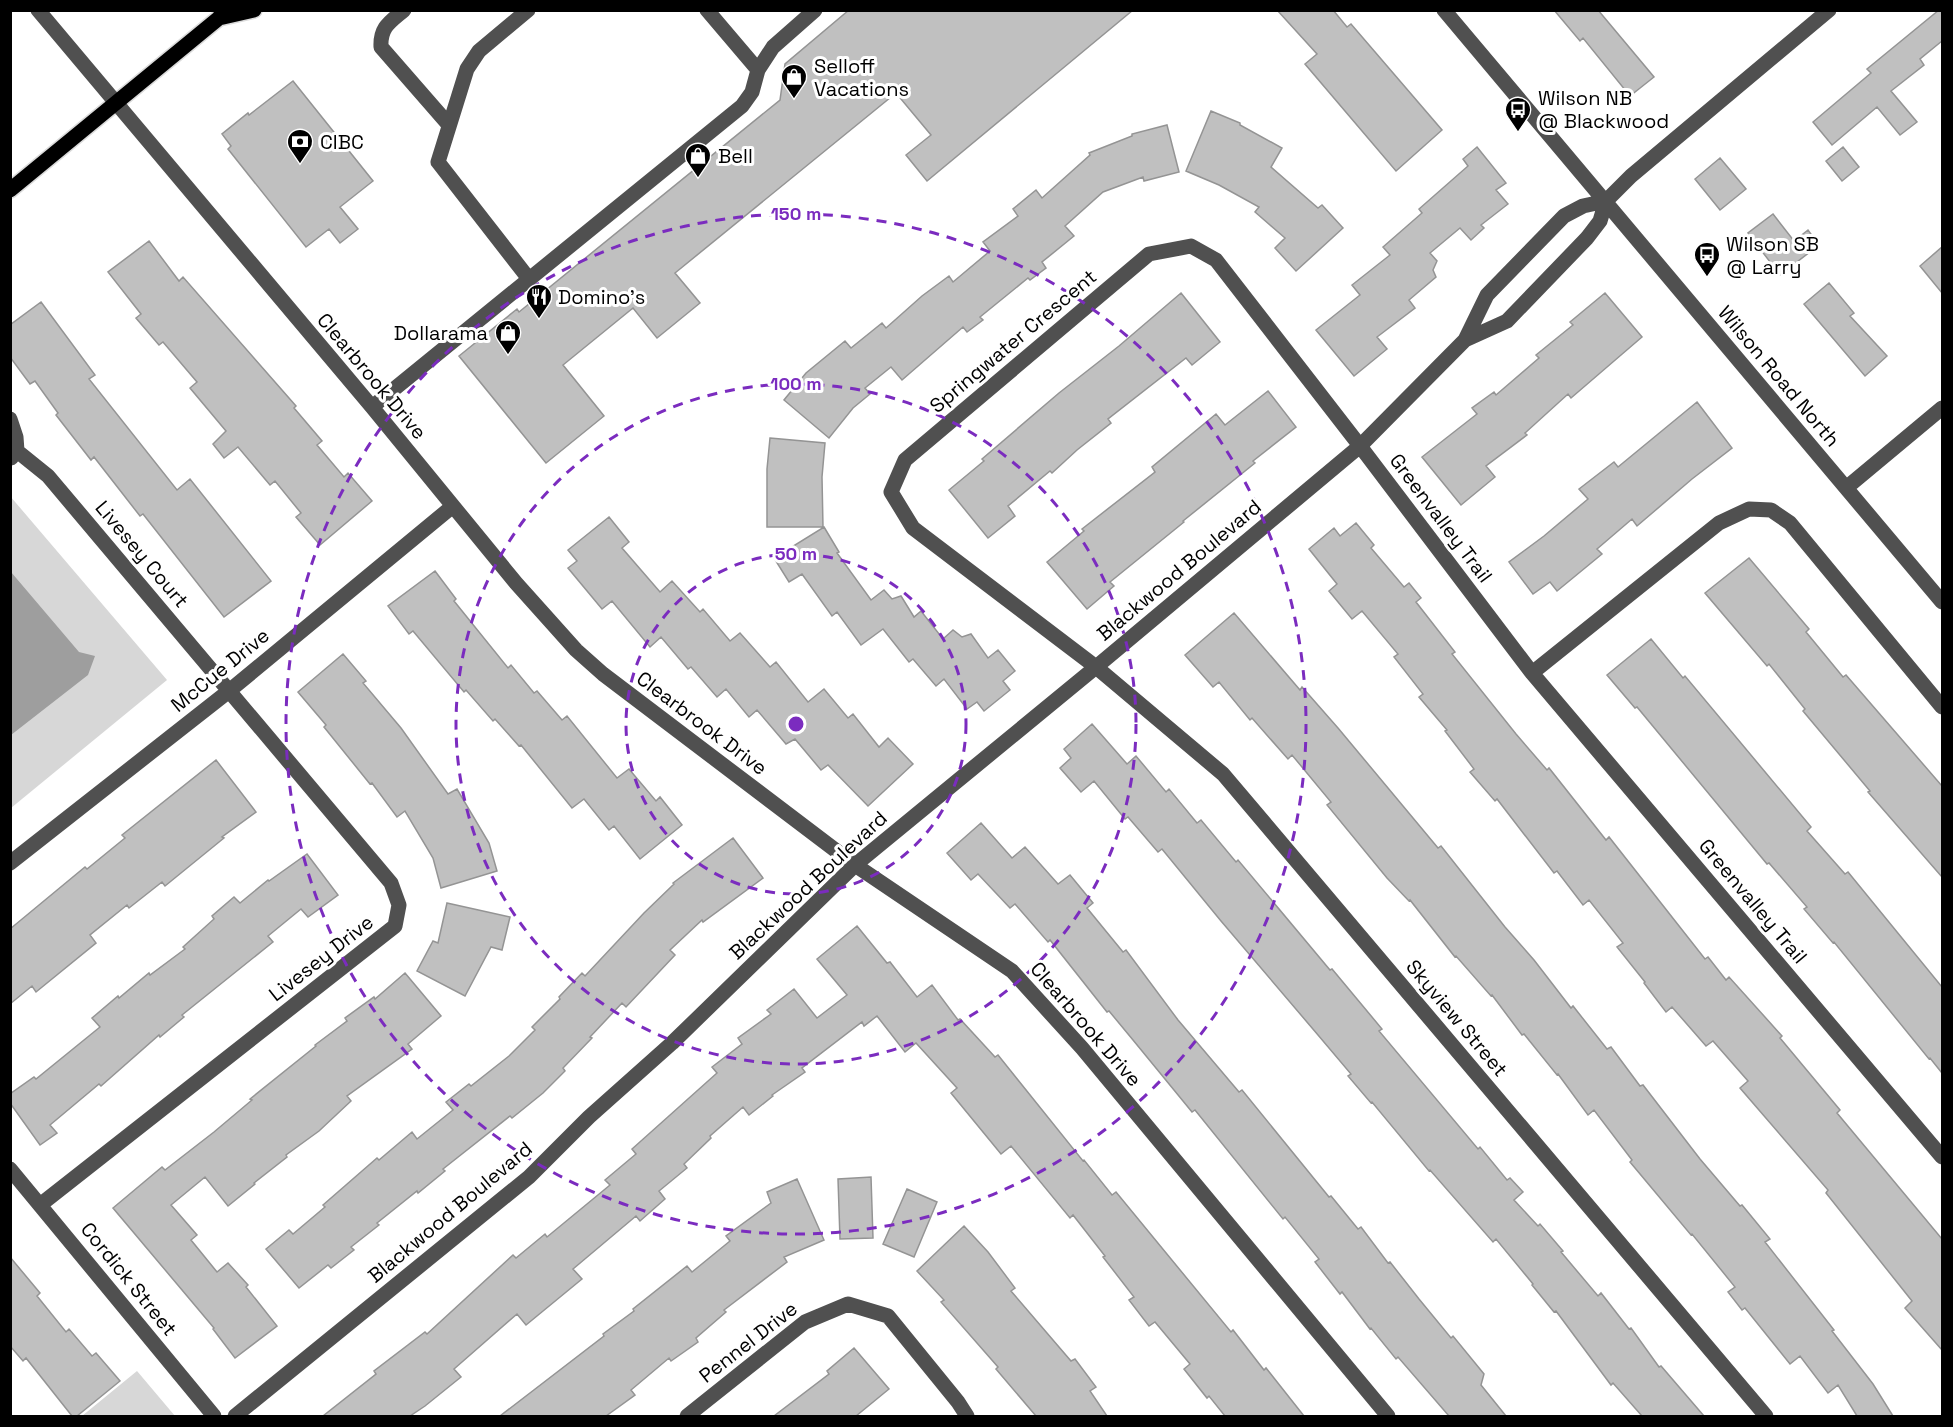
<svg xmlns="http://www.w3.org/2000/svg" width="1953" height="1427" font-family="'Space Grotesk',sans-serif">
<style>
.green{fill:#d7d7d7}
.water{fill:#9e9e9e}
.building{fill:#c0c0c0;stroke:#949494;stroke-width:1.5}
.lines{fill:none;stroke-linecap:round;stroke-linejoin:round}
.major-casing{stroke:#dbdbdb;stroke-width:18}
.minor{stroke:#505050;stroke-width:15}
.major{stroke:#000;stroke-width:15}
.ring{fill:none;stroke:#7b2cbf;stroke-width:3;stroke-dasharray:10 8}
.labels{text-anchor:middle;stroke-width:6;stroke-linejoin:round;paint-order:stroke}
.poi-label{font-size:20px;fill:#000;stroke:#fff;text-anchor:start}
.street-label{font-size:20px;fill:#000;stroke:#fff}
.centre{fill:#7b2cbf;stroke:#fff;stroke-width:3}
.ring-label{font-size:18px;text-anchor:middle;font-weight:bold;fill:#7b2cbf;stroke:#fff;stroke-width:6;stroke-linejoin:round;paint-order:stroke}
</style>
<rect width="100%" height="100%" fill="#fff"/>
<!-- green -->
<path class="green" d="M10 496 167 680 11 808H10Z
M137 1371 175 1416H82Z"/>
<!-- water -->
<path class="water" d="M11 572 79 652 95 656 88 675 11 735Z"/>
<!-- building -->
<path class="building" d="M849 10H1133L927 181 906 155 931 135 896 93 675 273 700 303 657 338 633 308 563 365 604 416 546 463 459 356 517 309 519 312 780 100 785 64Z
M1277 10H1333L1347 27 1351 24 1442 130 1396 171 1305 64 1317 54Z
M1554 10H1598L1654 77 1630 96 1583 38 1580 41Z
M1939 10H1942V41L1920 59 1924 65 1891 91 1917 122 1900 135 1877 107 1832 145 1813 122 1871 73 1867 69Z
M293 81 373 181 340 207 358 229 340 243 329 229 306 247 228 149 231 146 222 134 248 113 249 115Z
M1211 111 1240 123V125L1282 148 1271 167 1318 208 1322 205 1343 228 1296 271 1275 248 1285 238 1255 212 1259 207 1219 185 1186 171Z
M1167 125 1179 172 1144 181 1143 177 1103 192 1065 226 1074 236 1042 262 1046 268 1030 280 1028 278 980 317 983 320 967 332 963 327 902 380 891 367 865 388 870 394 853 408 829 438 784 400 806 373 845 341 851 348 882 323 886 328 922 296 949 276 953 282 990 251 983 242 1018 216 1013 209 1036 190 1042 198 1090 155 1089 153 1132 136V134Z
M1477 147 1506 183 1496 190 1508 204 1481 225 1484 228 1471 240 1460 228 1430 253 1437 261 1433 270 1436 277 1409 300 1415 308 1377 337 1387 349 1354 376 1316 330 1360 295 1352 285 1390 255 1383 247 1422 213 1419 209 1468 166 1463 159Z
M1843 147 1859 167 1842 181 1826 161Z
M1720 158 1746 189 1720 210 1695 179Z
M1773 214 1794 241 1808 230 1819 245 1780 275 1748 233Z
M149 241 179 281 183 277 296 406 294 408 322 441 317 445 344 477 348 473 372 501 320 545 296 517 301 513 275 481 270 485 238 447 224 458 213 444 226 431 190 388 197 382 163 342 159 345 136 318 141 314 108 272Z
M1942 247V293L1920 266Z
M1829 283 1854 313 1850 316 1887 356 1865 376 1804 304Z
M1181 293 1220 342 1192 365 1186 358 1108 419 1111 423 1077 450 1052 473 1050 471 1008 506 1015 516 988 538 949 490 984 461 982 459 1059 393 1119 346Z
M1605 293 1642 337 1571 398 1568 394 1525 433 1527 435 1486 466 1495 477 1461 505 1422 457 1477 414 1472 408 1494 392 1496 395 1539 358 1536 355 1573 325 1570 322Z
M41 302 95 375 89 379 177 490 190 479 271 581 224 617 143 514 140 516 94 457 91 460 56 415 58 413 35 381 30 384 10 357V325Z
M1268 391 1296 427 1253 461 1255 463 1183 521 1184 522 1110 582 1114 586 1087 609 1047 562 1084 531 1082 529 1155 472 1152 467 1216 414 1225 425Z
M1697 402 1732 448 1692 479 1637 526 1632 519 1597 549 1602 554 1557 591 1550 582 1533 594 1509 562 1544 536 1588 499 1579 489 1614 462 1618 467Z
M770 438 825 443 822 477 823 527H767V469Z
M609 517 629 542 622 548 660 592 672 581 700 612 703 609 730 641 740 633 770 667 776 662 808 702 824 689 848 718 853 714 879 747 888 738 913 764 868 806 828 765 821 770 795 739 786 744 757 710 749 717 726 689 717 697 691 667 688 669 661 637 650 647 612 601 602 609 568 568 577 561 568 550Z
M1356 523 1374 545 1371 548 1404 587 1409 583 1421 598 1416 602 1455 652 1452 654 1516 734 1547 770 1549 768 1606 840 1609 837 1705 959 1708 957 1726 980 1729 977 1782 1036 1780 1038 1840 1110 1837 1113 1942 1239V1350L1905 1308 1912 1301 1826 1193 1828 1190 1740 1088 1748 1081 1713 1041 1706 1046 1672 1007 1666 1012 1644 983 1645 982 1617 947 1623 943 1589 900 1583 905 1557 871 1554 873 1497 799 1495 801 1470 772 1474 769 1445 731 1447 730 1419 697 1423 694 1394 657 1398 654 1362 611 1352 619 1329 591 1337 584 1309 549 1334 528 1340 536Z
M824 527 839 552 837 553 871 600 884 590 892 599 901 596 914 617 921 611 943 639 953 630 962 637 971 634 988 658 998 650 1015 671 1003 681 1010 690 984 711 977 702 967 709 944 679 936 686 913 659 909 662 883 629 861 645 837 612 832 616 802 574 789 582 774 558Z
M1749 558 1809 629 1806 632 1843 677 1846 675 1942 786V877L1868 792 1870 791 1803 711 1805 709 1769 664 1767 666 1705 593Z
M435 571 456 599 454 601 508 668 511 665 534 693 537 691 562 720 567 716 617 778 629 769 656 801 660 797 682 825 640 859 614 826 609 830 584 799 572 808 521 745 519 746 495 719 493 721 466 690 464 692 413 631 409 634 388 606Z
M1234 613 1300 690 1302 687 1338 728 1438 848 1441 846 1505 927 1534 960 1571 1008 1573 1006 1607 1049 1611 1047 1640 1086 1643 1085 1700 1159 1740 1206 1742 1205 1770 1239 1765 1242 1834 1330 1832 1331 1873 1384 1893 1416H1857L1838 1385 1828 1393 1800 1356 1790 1364 1745 1308 1742 1310 1728 1292 1735 1287 1692 1234 1691 1235 1630 1162 1632 1160 1594 1110 1588 1115 1558 1074 1557 1075 1524 1034 1522 1035 1492 995 1491 996 1456 956 1455 957 1410 900 1409 901 1387 878 1327 805 1331 802 1292 755 1288 759 1252 718 1250 720 1219 682 1213 687 1185 655Z
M1651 639 1683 678 1685 676 1811 827 1807 831 1845 874 1848 872 1942 987V1073L1930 1058 1929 1059 1834 942 1833 943 1804 909 1807 907 1769 863 1767 864 1637 707 1635 708 1607 675Z
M343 654 366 681 363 683 401 728 448 794 457 789 489 843 497 871 441 888 433 858 405 811 397 817 372 783 370 784 324 727 326 725 298 692Z
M1092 724 1127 764 1136 756 1166 792 1169 789 1197 823 1201 820 1236 862 1238 860 1330 970 1332 969 1382 1029 1379 1031 1478 1149 1480 1147 1507 1180 1510 1178 1523 1192 1514 1200 1538 1226 1540 1224 1563 1251 1561 1252 1598 1296 1601 1293 1629 1329 1631 1328 1659 1367 1661 1366 1704 1416H1642L1613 1383 1611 1385 1556 1311 1554 1312 1532 1285 1533 1284 1496 1239 1493 1242 1430 1170 1429 1171 1372 1102 1371 1103 1348 1076 1351 1074 1318 1035 1221 921 1162 849 1158 852 1128 817 1125 819 1094 781 1081 792 1060 768 1071 758 1064 749Z
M216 760 256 812 222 837 224 838 165 886 162 882 129 908 127 905 90 935 96 943 36 992 32 986 10 1004V929L85 867 87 869 125 838 122 835Z
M981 823 1012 858 1025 847 1058 884 1070 875 1093 903 1087 908 1123 952 1126 950 1178 1020 1239 1092 1242 1090 1329 1197 1331 1196 1358 1229 1361 1227 1388 1263 1390 1262 1419 1299 1451 1338 1453 1336 1484 1374 1481 1385 1506 1416H1449L1398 1357 1396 1359 1371 1328 1370 1329 1342 1292 1340 1294 1315 1262 1319 1259 1285 1217 1283 1219 1195 1110 1192 1112 1133 1040 1109 1011 1107 1012 1050 940 1048 942 1015 904 1010 908 978 874 971 880 947 853Z
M733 838 763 878 703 922 702 920 670 950 675 955 626 1007 622 1003 590 1037 592 1038 563 1068 565 1071 543 1093 512 1118 510 1116 443 1169 445 1171 418 1193 417 1191 377 1223 379 1225 351 1247 354 1250 331 1268 328 1265 299 1288 266 1249 289 1230 293 1234 325 1207 323 1205 377 1158 379 1160 412 1132 417 1139 453 1110 446 1102 469 1084 471 1086 509 1056 535 1030 532 1027 560 999 559 997 582 973 585 976 644 913 674 884 673 883Z
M307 854 338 895 308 917 301 909 268 936 273 942 182 1015 184 1017 160 1037 159 1035 101 1086 99 1084 50 1125 57 1133 40 1145 10 1103V1094L34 1077 36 1079 100 1027 92 1018 118 996 119 998 149 973 150 975 185 949 183 947 214 919 212 916 234 897 240 903 268 880 269 881Z
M447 903 510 917 502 950 491 947 465 996 417 971 433 941 438 943Z
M857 926 887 963 890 962 917 997 932 985 958 1020 960 1019 995 1057 998 1055 1083 1161 1084 1160 1112 1195 1116 1192 1231 1332 1233 1330 1264 1370 1266 1368 1304 1416H1225L1209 1396 1207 1398 1184 1369 1190 1364 1155 1322 1149 1326 1129 1300 1134 1297 1103 1257 1105 1256 1073 1215 1070 1218 1011 1146 1001 1154 951 1093 957 1088 916 1043 905 1052 877 1016 864 1026 862 1022 802 1068 805 1072 772 1095 773 1096 749 1115 743 1107 710 1136 711 1138 684 1164 687 1168 659 1191 665 1199 640 1221 636 1216 573 1269 582 1279 526 1325 517 1314 454 1369 461 1377 425 1406 410 1416H323L376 1374 374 1371 425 1332 427 1334 513 1255 516 1258 545 1234 547 1237 610 1185 605 1180 636 1154 632 1149 717 1073 712 1067 742 1044 738 1038 771 1014 767 1010 794 989 817 1018 847 995 817 959Z
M405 973 441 1016 408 1044 412 1049 347 1096 351 1101 319 1131 286 1155 287 1157 254 1183 255 1184 228 1206 205 1177 171 1205 197 1235 191 1240 217 1272 228 1263 248 1285 246 1287 277 1326 235 1358 213 1329 214 1328 113 1208 162 1167 165 1170 214 1132 252 1100 250 1099 316 1046 315 1045 347 1021 345 1018 374 997 375 999Z
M871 1177 873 1238 840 1239 838 1179Z
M797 1179 824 1240 784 1257 787 1262 724 1310 726 1312 696 1338 698 1342 671 1361 669 1358 631 1390 635 1395 606 1416H500L604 1336 603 1334 634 1311 633 1309 687 1266 692 1272 730 1241 726 1236 771 1203 767 1192Z
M907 1189 937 1202 914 1257 883 1244Z
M964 1226 988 1252 1015 1288 1011 1291 1071 1361 1075 1359 1096 1387 1090 1391 1107 1416H1036L996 1369 998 1367 941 1302 944 1300 917 1271Z
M10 1257 40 1293 37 1296 66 1332 69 1329 92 1356 96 1353 120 1381 77 1416H72L26 1358 23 1361 10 1346Z
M854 1348 889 1389 856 1416H774L829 1374 827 1371Z"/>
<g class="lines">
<defs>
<path id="major" d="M219 18 254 10
M10 190 219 18 224 10"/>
</defs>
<!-- major casing -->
<use href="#major" class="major-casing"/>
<!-- minor -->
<path class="minor" d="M38 10 372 407 516 583 576 650 603 674 855 865 1012 971 1082 1048 1388 1416
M404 10C390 22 380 27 381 47L449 125
M528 10 479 51 467 69 438 162 529 279
M707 10 758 70 773 47 815 10
M1444 10 1942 602
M1465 340 1507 321 1587 238 1600 221 1606 201 1631 176 1829 10
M372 407 742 106 752 92 758 70
M10 419 16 437 17 451 11 458
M17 451 48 476 391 883 399 905 395 926 40 1205
M1846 488 1942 408
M1532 673 1719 523 1749 509 1771 510 1790 523 1942 707
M10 863 229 691 453 506
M10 1169 214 1416
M235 1416 529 1177 589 1117 672 1043 855 865 1096 667 1360 446 1465 340 1487 295 1564 216 1583 206 1606 201
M687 1416 805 1322 848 1304 888 1316 958 1402 967 1416
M1766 1416 1223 774 1096 667 913 528 891 492 905 460 1149 254 1191 246 1216 260 1360 446 1532 673 1942 1157"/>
<!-- major -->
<use href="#major" class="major"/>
</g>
<!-- distance rings -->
<g class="ring">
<circle cx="796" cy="724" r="170"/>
<circle cx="796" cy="724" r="340"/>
<circle cx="796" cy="724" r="510"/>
</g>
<!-- icons -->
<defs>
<symbol id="shop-pin" viewBox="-11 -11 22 30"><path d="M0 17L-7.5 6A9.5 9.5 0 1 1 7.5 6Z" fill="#000" stroke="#fff"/><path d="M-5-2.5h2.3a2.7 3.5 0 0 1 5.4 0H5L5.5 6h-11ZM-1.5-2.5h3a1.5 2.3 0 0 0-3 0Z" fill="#fff"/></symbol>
<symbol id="bus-pin" viewBox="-11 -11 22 30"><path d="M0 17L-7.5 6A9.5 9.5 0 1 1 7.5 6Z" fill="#000" stroke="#fff"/><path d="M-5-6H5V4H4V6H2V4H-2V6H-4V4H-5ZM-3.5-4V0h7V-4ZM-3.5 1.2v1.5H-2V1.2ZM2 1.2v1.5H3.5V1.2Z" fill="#fff"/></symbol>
<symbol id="bank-pin" viewBox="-11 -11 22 30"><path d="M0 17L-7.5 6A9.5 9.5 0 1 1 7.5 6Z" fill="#000" stroke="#fff"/><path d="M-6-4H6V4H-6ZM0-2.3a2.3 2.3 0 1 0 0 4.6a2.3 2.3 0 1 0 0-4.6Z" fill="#fff"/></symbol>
<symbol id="restaurant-pin" viewBox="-11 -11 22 30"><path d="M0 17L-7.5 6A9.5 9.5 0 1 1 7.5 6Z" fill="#000" stroke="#fff"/><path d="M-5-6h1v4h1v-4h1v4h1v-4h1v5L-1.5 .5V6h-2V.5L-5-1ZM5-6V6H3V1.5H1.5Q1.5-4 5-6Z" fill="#fff"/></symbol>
</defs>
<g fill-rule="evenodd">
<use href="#shop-pin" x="779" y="62" width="30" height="40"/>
<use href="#bus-pin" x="1503" y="95" width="30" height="40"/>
<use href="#bank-pin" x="285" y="127" width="30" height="40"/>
<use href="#shop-pin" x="683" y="141" width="30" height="40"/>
<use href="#bus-pin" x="1692" y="240" width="30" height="40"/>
<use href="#restaurant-pin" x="524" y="282" width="30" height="40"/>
<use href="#shop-pin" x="493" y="318" width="30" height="40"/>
</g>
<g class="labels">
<!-- poi labels -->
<g class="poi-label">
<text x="814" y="73">Selloff<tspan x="814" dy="23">Vacations</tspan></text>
<text x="1538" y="105">Wilson NB<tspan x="1538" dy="23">@ Blackwood</tspan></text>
<text x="320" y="149">CIBC</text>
<text x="718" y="163">Bell</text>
<text x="1726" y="251">Wilson SB<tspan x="1726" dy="23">@ Larry</tspan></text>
<text x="558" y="304">Domino's</text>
<text x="488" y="340" text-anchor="end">Dollarama</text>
</g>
<!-- street labels -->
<g class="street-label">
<text transform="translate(1013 341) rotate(-40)" y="7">Springwater Crescent</text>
<text transform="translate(372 376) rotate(50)" y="7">Clearbrook Drive</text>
<text transform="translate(1779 376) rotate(50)" y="7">Wilson Road North</text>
<text transform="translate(1441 518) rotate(53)" y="7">Greenvalley Trail</text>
<text transform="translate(142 554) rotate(50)" y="7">Livesey Court</text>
<text transform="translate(1179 570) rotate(-40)" y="7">Blackwood Boulevard</text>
<text transform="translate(220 670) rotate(-39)" y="7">McCue Drive</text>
<text transform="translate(702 723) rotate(37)" y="7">Clearbrook Drive</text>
<text transform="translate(808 885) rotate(-43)" y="7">Blackwood Boulevard</text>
<text transform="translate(1753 901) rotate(50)" y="7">Greenvalley Trail</text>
<text transform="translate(321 958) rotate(-38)" y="7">Livesey Drive</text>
<text transform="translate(1457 1018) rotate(50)" y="7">Skyview Street</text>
<text transform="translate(1086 1024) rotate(49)" y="7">Clearbrook Drive</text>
<text transform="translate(450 1212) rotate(-40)" y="7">Blackwood Boulevard</text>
<text transform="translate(129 1279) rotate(51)" y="7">Cordick Street</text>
<text transform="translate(748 1342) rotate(-38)" y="7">Pennel Drive</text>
</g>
</g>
<circle cx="796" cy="724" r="9" class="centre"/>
<g class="ring-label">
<text x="796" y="220">150 m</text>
<text x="796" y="390">100 m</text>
<text x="796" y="560">50 m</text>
</g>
<!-- border -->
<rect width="1953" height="1427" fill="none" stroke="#000000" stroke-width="24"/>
</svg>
